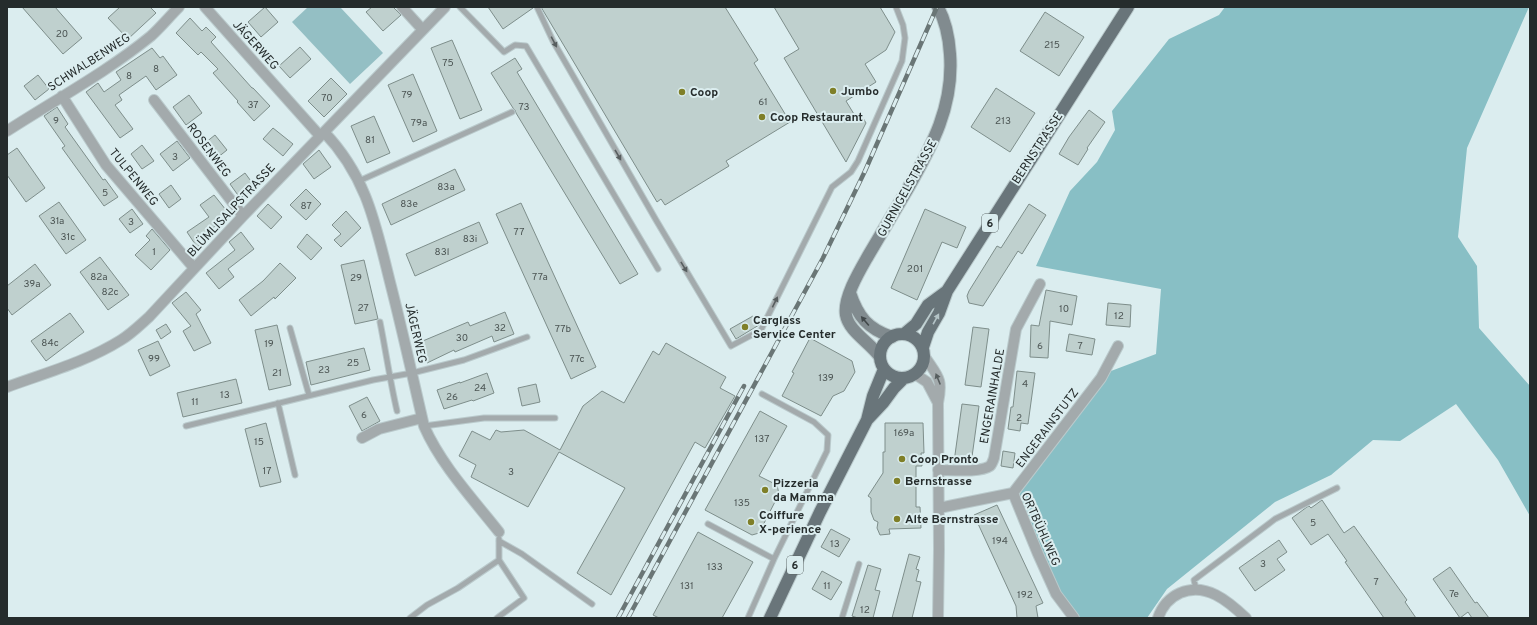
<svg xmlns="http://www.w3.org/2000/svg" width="1537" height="625" font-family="Overpass,sans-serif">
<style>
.green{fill:#94bfc4}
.forest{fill:#88bfc5}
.building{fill:#bfd0ce;stroke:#7e8e8b}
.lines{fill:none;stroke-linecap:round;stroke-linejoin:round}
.lane-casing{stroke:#bacacc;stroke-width:7}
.street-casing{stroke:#bacacc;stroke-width:12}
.secondary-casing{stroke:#bacacc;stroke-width:14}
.primary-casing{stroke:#bacacc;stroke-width:14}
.lane{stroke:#a3aaac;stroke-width:5}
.street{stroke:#a3aaac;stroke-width:10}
.secondary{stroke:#818b8f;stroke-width:12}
.primary{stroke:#69757a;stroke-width:12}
.rail-casing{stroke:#6a7676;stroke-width:4.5}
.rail{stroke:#dbedef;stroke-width:3;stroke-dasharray:9;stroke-linecap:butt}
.oneway{fill:#575e5f}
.oneway2{fill:#b3c3c6}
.oneway3{fill:#41484a}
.poi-dot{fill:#7f7f28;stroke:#dbedef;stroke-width:1.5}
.labels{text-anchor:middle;stroke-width:4;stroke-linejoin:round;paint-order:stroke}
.number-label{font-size:10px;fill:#4c5554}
.shield{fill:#dbedef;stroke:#5c6666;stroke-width:1}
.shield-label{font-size:11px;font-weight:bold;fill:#252c2c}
.street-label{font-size:12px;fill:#252c2c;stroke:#dbedef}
.poi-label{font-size:12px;font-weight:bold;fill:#252c2c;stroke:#dbedef;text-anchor:start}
</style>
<rect width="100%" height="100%" fill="#dbedef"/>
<!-- green -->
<path class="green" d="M308 7H340L383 53 350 84 292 22Z"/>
<!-- forest -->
<path class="forest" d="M1225 7H1529L1467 148 1458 237 1477 266 1479 328 1530 386V516L1498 460 1456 404 1400 441 1373 440 1331 475 1275 502 1167 589 1147 618H1078L1059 592 1018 494 1111 371 1156 354 1161 289 1036 266 1070 191 1097 162 1115 130 1112 111 1169 39 1219 15Z"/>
<!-- building -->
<path class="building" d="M22 7H55L82 38 63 54Z
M120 7H150L156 13 128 39 108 18Z
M265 7 278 22 261 37 248 22Z
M372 7H393L401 15 383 31 366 12Z
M488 7H533V8L503 29Z
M541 7H725L758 60 754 63 790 122 726 161 729 166 665 205 661 199 657 202Z
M774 7H880L895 32 886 50 865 64 876 82 846 101 857 119 862 116 866 123 846 162 784 58 799 49Z
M1045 12 1084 37 1059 76 1020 51Z
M190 18 202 31 206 27 216 37 211 42 252 88H253L270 106 254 121 237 102 238 101 213 73 218 69 201 52 198 55 176 33Z
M452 40 482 110 460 119 431 48Z
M300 47 311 59 290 78 279 66Z
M152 48 160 58 163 56 177 75 156 90 146 76 119 95 122 100 115 105 133 129 120 138 86 92 98 83 104 92 121 80 116 72Z
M515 58 522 69 517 72 638 274 620 284 516 113 515 110 513 108 491 73Z
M413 74 437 131 413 142 388 85Z
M38 75 49 89 35 100 24 86Z
M331 78 347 94 324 117 308 101Z
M996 88 1035 113 1010 152 971 127Z
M189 95 202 113 186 125 173 107Z
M57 107 68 124 65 127 103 180 105 179 118 197 104 206 62 148 65 146 44 116Z
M1089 110 1105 122 1087 148 1088 149 1078 165 1059 154 1069 137Z
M374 116 390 153 367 163 351 126Z
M273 128 293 144 283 156 263 139Z
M215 135 227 150 212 162 200 147Z
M177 141 190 158 173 171 160 154Z
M142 145 154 161 142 169 131 154Z
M17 148 45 188 26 202 7 175V155Z
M319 150 331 167 314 179 303 164Z
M455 169 465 190 391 225 382 204Z
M245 173 256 188 240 198 230 184Z
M171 185 181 199 169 208 159 194Z
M306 189 321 204 306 220 290 205Z
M214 195 230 215 206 233 210 239 197 247 187 232 209 217 200 205Z
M59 202 86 240 66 254 39 216Z
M521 203 596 367 571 379 496 214Z
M268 204 282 217 271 229 257 216Z
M1029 204 1046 215 1022 254 1018 251 983 306 969 303 967 296 969 291 997 246 1001 248Z
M132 209 143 224 130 233 119 219Z
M925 209 966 227 957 248 942 242 917 300 891 288Z
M346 211 361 228 341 247 334 240 341 234 332 225Z
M479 222 488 243 415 276 406 254Z
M152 229 170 250 151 270 135 255 150 240 146 236Z
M241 232 254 249 228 269 234 277 219 289 206 273 235 250 229 242Z
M307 234 322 248 311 260 297 247Z
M100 257 129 295 108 310 80 272Z
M364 260 378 319 355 324 341 265Z
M280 263 296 278 275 299 274 297 251 316 239 300 263 281Z
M35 264 51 285 12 315 7 308V286Z
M1046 290 1077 296 1072 325 1050 321 1048 358 1030 357 1031 325 1039 326Z
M186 292 201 310 196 314 211 343 194 351 183 331 191 326 172 303Z
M1108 303 1131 305 1130 327 1106 325Z
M505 312 514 334 494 342 492 336 455 352 454 350 427 363 418 343 468 322 470 326Z
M70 313 84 332 46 361 31 341Z
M753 316 759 325 736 339 730 329Z
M166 324 171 332 161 339 156 330Z
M277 325 291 385 269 390 255 330Z
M973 327 989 329 981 387 965 385Z
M1069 334 1095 339 1092 355 1066 351Z
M810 338 852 361 855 372 844 391 833 396 821 416 782 396 794 373 792 372Z
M158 341 170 366 150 376 138 350Z
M666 343 726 377 720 388 735 396 705 448 695 442 611 595 577 573 625 488 559 452 528 507 471 477 476 465 459 456 472 431 490 440 496 430 501 432 524 430 560 450 583 406 602 391 624 403 653 351 659 355Z
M364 348 370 370 311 385 306 362Z
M1017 371 1035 373 1028 424 1021 423 1020 431 1008 429 1011 407H1013Z
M487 373 494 393 473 401 472 400 444 409 437 390 460 382V383Z
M236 379 242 403 183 417 177 393Z
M536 384 540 402 522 406 518 388Z
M367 397 380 421 362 431 349 406Z
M962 404 979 406 971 464 954 462Z
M760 411 787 426 759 476 777 485 779 494 759 533 752 535 705 510Z
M266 423 281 482 260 487 245 429Z
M885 423H923L924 453H921L922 466H916V507H920L921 528 889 529 890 534 880 535 877 528 878 522 874 520 871 512V498L868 496 883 473V452H885Z
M1003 451 1015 453 1013 468 1001 466Z
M1322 500 1344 533 1354 526 1407 600 1405 602 1416 618H1384L1345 562 1347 561 1328 534 1311 545 1292 518 1307 507 1309 506 1311 508Z
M997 505 1043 603 1036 606 1038 618H1017L1016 606 974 515Z
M831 529 850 539 839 557 821 547Z
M698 532 753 562 722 618H659L653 615Z
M1279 540 1287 552 1277 559 1285 570 1255 591 1239 568Z
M909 554 920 557 916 569 919 570 916 581 921 582 912 618H892Z
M868 565 881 569 875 590 880 591 873 618H858L852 616Z
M1450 567 1475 603 1477 602 1489 618H1472L1468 612 1460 618 1433 579Z
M822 571 842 582 831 600 812 589Z"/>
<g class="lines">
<defs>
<path id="lane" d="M460 7 504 52 515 45 526 46 658 269
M537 7 553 41 656 220 731 346 761 330 832 187 851 172 858 161 902 61 905 38 903 25 896 7
M359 181 512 112
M380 322C386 352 390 381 397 411
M290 328 309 395
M278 403 295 475
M186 426 373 380 412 373 464 360 527 337
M424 426 484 418H555
M708 524 774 559
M499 541 522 554 592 604
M1196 589 1194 580 1275 519 1337 488
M410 618 427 605 458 588 499 560
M497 618 524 598 499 560V539
M748 618 774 559 827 451 828 435 814 422 762 394
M842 618 859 564"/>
<path id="street" d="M205 7 320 136
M402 7 422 29
M62 96 106 165 194 268
M154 100 243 216
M7 131C55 100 107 72 151 36 161 27 169 17 179 7
M324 132C368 178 376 227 391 286 403 333 413 379 424 426 441 465 473 499 499 532
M925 357C938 377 943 378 938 403L939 549 938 618
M915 374 927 382 938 403
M7 387C45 373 86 362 121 340 131 334 140 325 149 317L243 216 445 7
M362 438 379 429 422 418
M938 470C951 470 980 473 990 466 992 464 993 461 994 458L1016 329 1040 284
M1013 493 1101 378 1118 346
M1013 493 1038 554 1056 594 1074 618
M939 508 1013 493
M1158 618C1162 606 1169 598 1180 593 1206 582 1228 601 1246 618"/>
<path id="secondary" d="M850 293C858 317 868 329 892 337
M880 357C871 343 849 332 846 315 843 298 860 270 868 256 881 234 894 212 907 190 932 146 954 106 950 54 949 38 946 22 938 7"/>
<path id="primary" d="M880 356a22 22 0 1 1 44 0a22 22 0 1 1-44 0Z
M904 334 916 324 928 305 947 291
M923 347 928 332 939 313 947 291 1128 7
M868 419 883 403 894 388 904 378
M770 618 820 512 867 420 873 396 884 369"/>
</defs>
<!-- lane casing -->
<use href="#lane" class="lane-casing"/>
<!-- street casing -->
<use href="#street" class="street-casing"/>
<!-- secondary casing -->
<use href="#secondary" class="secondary-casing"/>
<!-- primary casing -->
<use href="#primary" class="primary-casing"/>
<!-- lane -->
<use href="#lane" class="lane"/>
<!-- street -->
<use href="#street" class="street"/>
<!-- secondary -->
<use href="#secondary" class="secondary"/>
<!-- primary -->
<use href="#primary" class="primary"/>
<defs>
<path id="rail" d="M618 618 744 386
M628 618 823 258 865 171 937 7"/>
</defs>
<!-- rail casing -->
<use href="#rail" class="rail-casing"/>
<!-- rail -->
<use href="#rail" class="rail"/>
</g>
<!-- one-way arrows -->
<defs><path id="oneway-solid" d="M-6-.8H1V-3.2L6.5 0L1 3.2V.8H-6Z"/></defs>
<g class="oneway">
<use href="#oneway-solid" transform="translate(554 42) rotate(62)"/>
<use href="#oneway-solid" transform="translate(618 155) rotate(60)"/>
<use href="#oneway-solid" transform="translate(684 267) rotate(59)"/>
<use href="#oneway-solid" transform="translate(775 302) rotate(-64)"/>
<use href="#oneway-solid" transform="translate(938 379) rotate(-112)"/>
</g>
<use class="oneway2" href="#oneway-solid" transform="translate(936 319) rotate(-61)"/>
<use class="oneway3" href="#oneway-solid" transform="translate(865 321) rotate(-130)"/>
<!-- markers -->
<g class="poi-dot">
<circle cx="833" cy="91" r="4"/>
<circle cx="682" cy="92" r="4"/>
<circle cx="762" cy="117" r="4"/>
<circle cx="745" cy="327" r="4"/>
<circle cx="902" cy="459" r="4"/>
<circle cx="897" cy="481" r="4"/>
<circle cx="765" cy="490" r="4"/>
<circle cx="897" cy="519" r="4"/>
<circle cx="751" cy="522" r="4"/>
</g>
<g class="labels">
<!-- number labels -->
<g class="number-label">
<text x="62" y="37">20</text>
<text x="1052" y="48">215</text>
<text x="448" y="66">75</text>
<text x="156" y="72">8</text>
<text x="129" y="79">8</text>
<text x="407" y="98">79</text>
<text x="327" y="101">70</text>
<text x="763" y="105">61</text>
<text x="253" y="108">37</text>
<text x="524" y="110">73</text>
<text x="56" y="124">9</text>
<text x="1003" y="124">213</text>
<text x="419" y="126">79a</text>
<text x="370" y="143">81</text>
<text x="175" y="160">3</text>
<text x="446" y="190">83a</text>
<text x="105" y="196">5</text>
<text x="409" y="207">83e</text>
<text x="306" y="209">87</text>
<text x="57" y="224">31a</text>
<text x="131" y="225">3</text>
<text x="519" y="235">77</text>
<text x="68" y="240">31c</text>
<text x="470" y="242">83i</text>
<text x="154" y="255">1</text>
<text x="442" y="255">83l</text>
<text x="915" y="272">201</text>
<text x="99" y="280">82a</text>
<text x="540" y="280">77a</text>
<text x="356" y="281">29</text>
<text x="32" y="287">39a</text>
<text x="110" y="295">82c</text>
<text x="363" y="311">27</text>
<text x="1064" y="312">10</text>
<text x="1119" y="319">12</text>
<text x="500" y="331">32</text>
<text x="563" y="332">77b</text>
<text x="462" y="341">30</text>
<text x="50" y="346">84c</text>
<text x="269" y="347">19</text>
<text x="1040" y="349">6</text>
<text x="1080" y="349">7</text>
<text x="154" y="362">99</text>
<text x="577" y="362">77c</text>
<text x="353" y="366">25</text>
<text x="324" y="373">23</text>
<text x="277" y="376">21</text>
<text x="826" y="381">139</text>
<text x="1025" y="387">4</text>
<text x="480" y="391">24</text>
<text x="225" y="398">13</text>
<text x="452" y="400">26</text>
<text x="195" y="405">11</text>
<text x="364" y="418">6</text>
<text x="1019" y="421">2</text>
<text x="904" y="436">169a</text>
<text x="762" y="442">137</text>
<text x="259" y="445">15</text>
<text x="267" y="474">17</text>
<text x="511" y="475">3</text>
<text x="742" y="506">135</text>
<text x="1313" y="526">5</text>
<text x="1000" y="544">194</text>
<text x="835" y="547">13</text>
<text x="1263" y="567">3</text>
<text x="715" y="570">133</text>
<text x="1376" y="585">7</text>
<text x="687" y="589">131</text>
<text x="827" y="589">11</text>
<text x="1454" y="597">7e</text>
<text x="1025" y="598">192</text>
<text x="865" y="613">12</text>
</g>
<!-- shield labels -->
<g class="shield">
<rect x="982" y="214" width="16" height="18" rx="3"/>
<rect x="787" y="556" width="16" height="18" rx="3"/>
</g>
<g class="shield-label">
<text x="990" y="227">6</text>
<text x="795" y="569">6</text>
</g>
<!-- street labels -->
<g class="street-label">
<text transform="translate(256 45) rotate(48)" y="4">JÄGERWEG</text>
<text transform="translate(89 62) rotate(-33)" y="4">SCHWALBENWEG</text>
<text transform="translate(1037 148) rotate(-57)" y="4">BERNSTRASSE</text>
<text transform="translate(209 150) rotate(53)" y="4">ROSENWEG</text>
<text transform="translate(134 177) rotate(51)" y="4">TULPENWEG</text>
<text transform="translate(907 188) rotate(-61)" y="4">GURNIGELSTRASSE</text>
<text transform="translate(231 210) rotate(-47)" y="4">BLÜMLISALPSTRASSE</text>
<text transform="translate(416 333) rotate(77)" y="4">JÄGERWEG</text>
<text transform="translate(992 396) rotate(-80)" y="4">ENGERAINHALDE</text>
<text transform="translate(1047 428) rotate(-53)" y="4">ENGERAINSTUTZ</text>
<text transform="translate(1041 529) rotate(66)" y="4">ORTBÜHLWEG</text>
</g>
<!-- poi labels -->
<g class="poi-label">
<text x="841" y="95">Jumbo</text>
<text x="690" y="96">Coop</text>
<text x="770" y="121">Coop Restaurant</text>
<text x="753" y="324">Carglass<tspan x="753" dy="14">Service Center</tspan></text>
<text x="910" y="463">Coop Pronto</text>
<text x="905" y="485">Bernstrasse</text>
<text x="773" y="487">Pizzeria<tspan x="773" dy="14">da Mamma</tspan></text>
<text x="759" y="519">Coiffure<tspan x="759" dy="14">X-perience</tspan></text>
<text x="905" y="523">Alte Bernstrasse</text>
</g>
</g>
<!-- border -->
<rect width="1537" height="625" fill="none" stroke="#252c2c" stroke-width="16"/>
</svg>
